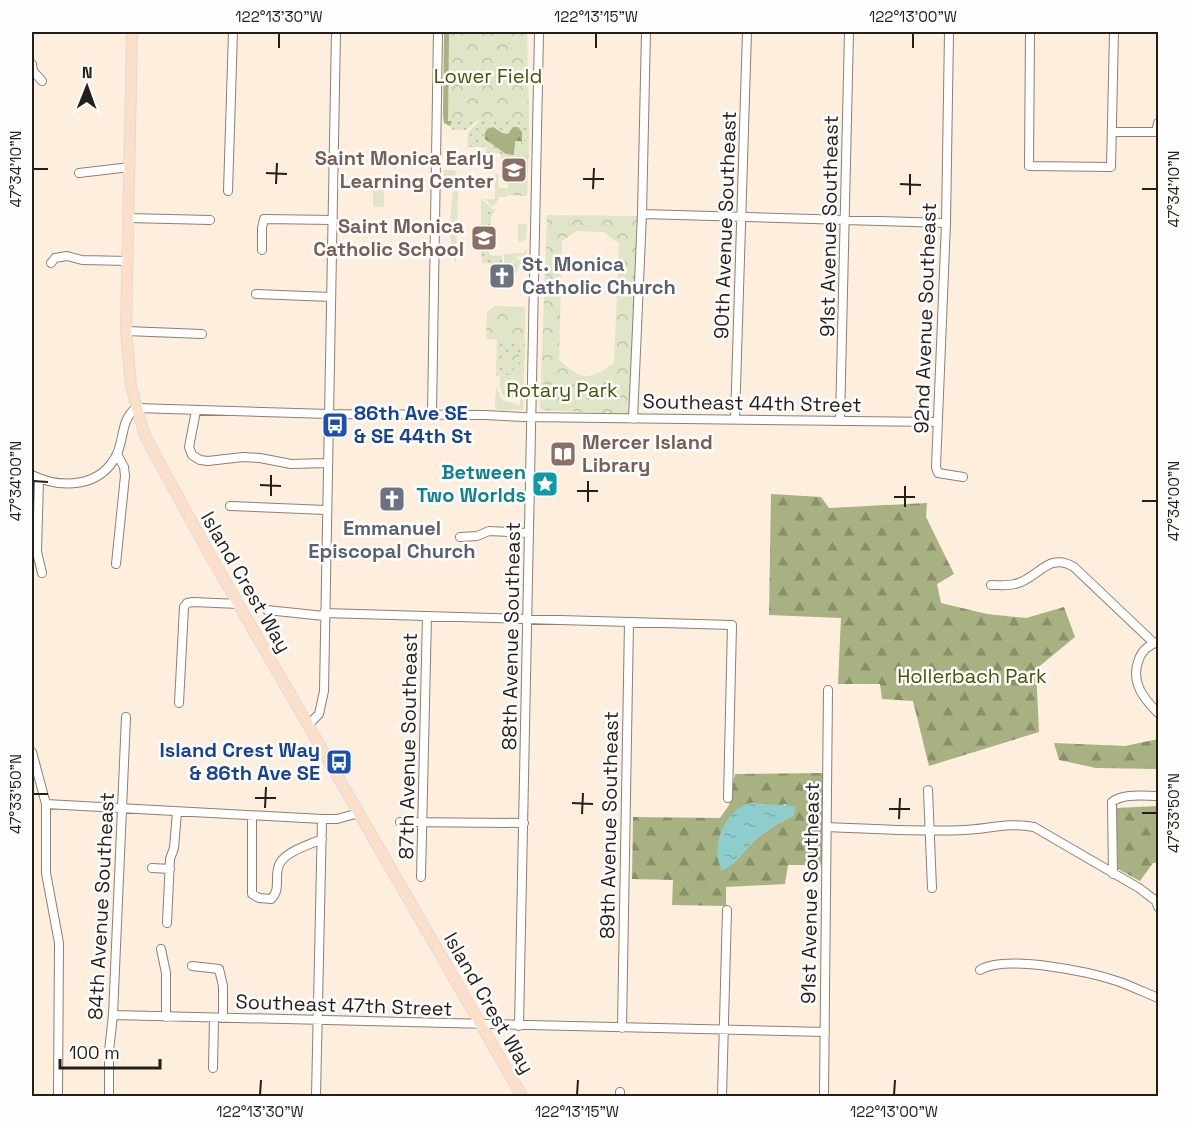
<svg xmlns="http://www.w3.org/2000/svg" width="1190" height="1128" font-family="'Space Grotesk',sans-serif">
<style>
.grass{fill:url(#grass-dots)}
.forest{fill:url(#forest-firs);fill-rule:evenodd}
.park{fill:url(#park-crowns);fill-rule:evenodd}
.garden{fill:#dfe5c6}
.water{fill:url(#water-ripples)}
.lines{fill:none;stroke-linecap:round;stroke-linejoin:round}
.stream{stroke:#8dcdce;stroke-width:2}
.minor-casing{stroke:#8d8071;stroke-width:10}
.major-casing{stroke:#dcdbda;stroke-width:12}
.minor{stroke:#fff;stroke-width:8}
.major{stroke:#fbdfc9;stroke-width:10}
.ticks{fill:none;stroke:#241e18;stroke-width:2}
.labels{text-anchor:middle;stroke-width:5;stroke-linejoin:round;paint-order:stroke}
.park-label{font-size:20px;fill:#4a5303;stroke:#fefefe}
.education-label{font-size:20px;font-weight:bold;fill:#785e54;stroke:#fefefe;text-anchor:end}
.street-label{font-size:20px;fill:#241e18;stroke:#fefefe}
.worship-label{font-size:20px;font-weight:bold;fill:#5b616d;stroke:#fefefe;text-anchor:start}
.transit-label{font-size:20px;font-weight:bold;fill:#164399;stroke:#fefefe;text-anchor:start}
.culture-label{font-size:20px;font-weight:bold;fill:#0d838f;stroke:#fefefe;text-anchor:end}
.neatline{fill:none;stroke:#241e18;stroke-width:2}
.ticks-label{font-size:15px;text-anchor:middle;fill:#241e18}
</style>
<defs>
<pattern id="grass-dots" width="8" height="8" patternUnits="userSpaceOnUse" patternTransform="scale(1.5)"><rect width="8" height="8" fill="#dfe5c6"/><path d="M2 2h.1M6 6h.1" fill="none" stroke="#bfc4a9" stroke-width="1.8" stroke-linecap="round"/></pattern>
<pattern id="forest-firs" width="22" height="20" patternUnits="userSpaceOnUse" patternTransform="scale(1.5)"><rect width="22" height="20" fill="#a8b182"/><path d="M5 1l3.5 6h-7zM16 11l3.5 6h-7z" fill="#898f69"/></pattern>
<pattern id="park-crowns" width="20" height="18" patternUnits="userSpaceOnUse" patternTransform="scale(1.5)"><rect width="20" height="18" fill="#dfe5c6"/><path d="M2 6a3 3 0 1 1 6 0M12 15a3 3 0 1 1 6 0" fill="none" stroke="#bfc4a9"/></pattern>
<pattern id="water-ripples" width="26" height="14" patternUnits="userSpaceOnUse" patternTransform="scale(1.5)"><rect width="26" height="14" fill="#8dcdce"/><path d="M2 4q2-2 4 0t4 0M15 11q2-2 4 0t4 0" fill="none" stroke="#7ab0b0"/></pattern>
</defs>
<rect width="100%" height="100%" fill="#fdeedd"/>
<!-- grass -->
<path class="grass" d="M478 120 466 130H453L450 126 452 121Z
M481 120H529V141H515L514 160H502L500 153H486V147H467L468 132Z
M492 211H495L491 217 490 233 480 240 481 223 485 220 488 212Z
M490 236 489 254 494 256 502 255V264L482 263 480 243Z
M497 339 525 340 524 374 496 376Z
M521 383 520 394H516L515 399 503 396 500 386 514 389Z"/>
<!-- forest -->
<path class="forest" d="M444 32H455L452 121 450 126 444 123 443 116Z
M493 127 502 133 508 134 513 127H518L522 132V141H515L514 155 506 154 485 139V133L487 129Z
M771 494 821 497 829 508 927 503 926 517 954 574 937 584 941 603 987 614 1026 618 1064 607 1075 637 1036 669 1039 732 929 766 913 701 882 699 880 684H838L841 618 769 615Z
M1158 739V769L1096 768 1059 760 1054 743 1125 746Z
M823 773 822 865H788L785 884 726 887V906L672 905 673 880 632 879 633 817 720 818 729 805 735 774ZM749 803 777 806 786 804 794 815C779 823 761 832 750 845 740 855 735 865 721 870Z
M1158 806V863H1153L1140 881 1118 869 1116 808Z"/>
<!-- park -->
<path class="park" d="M449 32H527L529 120 448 121Z
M515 141H529L527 196 507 195 509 176H515Z
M547 215 638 216 629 414 540 410ZM577 231 604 232 619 244 614 363C587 382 583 380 559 360L562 241Z
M495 306 525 307V340L486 339 487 312Z
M510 353 519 354V370L501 366 502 355Z"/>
<!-- garden -->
<path class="garden" d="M443 170H455L458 182H445Z
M495 174H498L499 188H507V197H500L493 207 485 199H495Z
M373 180H384V207H373Z
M454 189H458L456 264C448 246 450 208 454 189Z
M481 199 493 209H499L488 212 485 220 481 223Z
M520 224H527L526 240 518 242V225Z
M527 249 526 261 519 265 517 273H512L511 265 516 259 522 260 524 257 520 255 509 265 504 264V254L523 253Z
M524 374 523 410H498L495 407 496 386C502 398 498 402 516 403L517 406 520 404 521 384 515 389 500 386V376Z"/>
<!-- water -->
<path class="water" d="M749 803C765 806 782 803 795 807L794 815C779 823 761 832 750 845 740 855 735 865 722 870 709 848 725 810 749 803Z"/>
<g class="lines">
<!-- stream -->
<path class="stream" d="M444 188 454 189"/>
<defs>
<path id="minor" d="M949 32 946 223 936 467 938 473 963 477
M1030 32 1029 166 1111 167 1114 32
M32 64 33 71 42 81
M1112 132H1156L1158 123
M79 173 130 167
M228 191 233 32
M642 214 946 223
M129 218 210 220
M262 250V228L264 219 333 220
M51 263 55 258 67 256 82 260 128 261
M256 294 331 297
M126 331 202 334
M196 411 189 447 192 455 200 460 208 461 243 457 260 458 291 464 327 463
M432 414 438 32
M633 419 642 214 646 32
M735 419 747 32
M840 421 849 32
M32 475C61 489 101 488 117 454 124 439 121 419 136 408L329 414 485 415 523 417 937 422
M39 479 37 552 42 573
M230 506 326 510
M460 537 477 536 489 531 529 533
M116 564 125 476 124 467 117 454
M991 585C999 585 1007 586 1015 584 1038 579 1048 551 1074 567L1154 643
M267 610 324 616
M324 613 732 625 728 798
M1158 642C1148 645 1141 651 1138 662 1131 683 1144 699 1158 713
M179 703 184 607 187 603 193 602 239 604
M308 725 319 714 324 691 336 32
M32 752 46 804V873L59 943 58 1096
M928 790 932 888
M46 804 322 819H337L359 813
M252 816V894L259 898 271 899C282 889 273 875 280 863 287 851 309 845 322 839
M400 822 524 823
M828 827C873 829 919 832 964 830 987 829 1011 822 1034 827L1139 888 1156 901 1158 907
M152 868 170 869
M1113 874 1112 802C1123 793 1144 796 1158 796
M421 877 427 616
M167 923 170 859 174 848 177 812
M161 949 166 973V1017
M192 966 219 969 223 986V1018
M980 970C1006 954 1091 972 1120 982 1133 987 1146 993 1158 998
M113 1015 825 1032
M519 1026 539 32
M622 1028 629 622
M213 1068 214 1018
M109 1096V1051L113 1015 126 717
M316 1096 322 819
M620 1096V1092
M722 1096 727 910
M824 1096 828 690"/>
<path id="major" d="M132 32 126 331 131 386 145 436 206 548 522 1096"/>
</defs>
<!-- minor casing -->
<use href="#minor" class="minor-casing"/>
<!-- major casing -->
<use href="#major" class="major-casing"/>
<!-- minor -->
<use href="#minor" class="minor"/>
<!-- major -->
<use href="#major" class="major"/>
</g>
<!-- ticks -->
<path class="ticks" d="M279 48V33M596 48V33M913 48V33M33 169H48M266 173 287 174M583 179H604M276 184 277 163M900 184 921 185M593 189 594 168M1142 189H1157M910 195V174M33 481 48 482M260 485 281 486M577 491H598M271 496V475M894 497H915M1142 501H1157M588 502V481M905 507V486M33 794H48M255 798H276M572 803 593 804M265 808 266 787M889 809H910M1142 813H1157M582 814 583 793M899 819 900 798M260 1095 261 1080M577 1095 578 1080M894 1095 895 1080"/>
<!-- icons -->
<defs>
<symbol id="school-square" viewBox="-11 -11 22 22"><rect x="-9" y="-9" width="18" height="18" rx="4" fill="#8d6e63" stroke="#fefefe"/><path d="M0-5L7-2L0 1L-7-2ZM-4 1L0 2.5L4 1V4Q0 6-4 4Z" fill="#fff"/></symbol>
<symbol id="church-square" viewBox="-11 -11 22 22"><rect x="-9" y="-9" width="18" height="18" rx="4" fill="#6b7280" stroke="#fefefe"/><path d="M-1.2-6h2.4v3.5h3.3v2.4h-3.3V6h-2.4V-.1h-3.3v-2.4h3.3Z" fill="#fff"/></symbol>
<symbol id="bus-square" viewBox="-11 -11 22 22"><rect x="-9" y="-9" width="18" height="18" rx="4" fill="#1a4fb4" stroke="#fefefe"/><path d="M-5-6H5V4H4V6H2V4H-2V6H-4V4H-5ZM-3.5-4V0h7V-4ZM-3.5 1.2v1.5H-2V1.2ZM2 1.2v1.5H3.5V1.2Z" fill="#fff"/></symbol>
<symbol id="library-square" viewBox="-11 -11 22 22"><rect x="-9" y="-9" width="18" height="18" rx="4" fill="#8d6e63" stroke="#fefefe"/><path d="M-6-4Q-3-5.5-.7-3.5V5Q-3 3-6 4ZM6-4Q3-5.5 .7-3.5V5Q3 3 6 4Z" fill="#fff"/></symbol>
<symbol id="sight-square" viewBox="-11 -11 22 22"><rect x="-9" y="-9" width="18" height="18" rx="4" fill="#0f9aa8" stroke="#fefefe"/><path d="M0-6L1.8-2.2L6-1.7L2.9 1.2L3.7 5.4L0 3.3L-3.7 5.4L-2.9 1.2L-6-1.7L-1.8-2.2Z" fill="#fff"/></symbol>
</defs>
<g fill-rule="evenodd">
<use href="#school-square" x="499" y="155" width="30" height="30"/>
<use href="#school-square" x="469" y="223" width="30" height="30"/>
<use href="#church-square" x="487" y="261" width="30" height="30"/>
<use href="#bus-square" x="320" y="410" width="30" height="30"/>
<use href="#library-square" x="548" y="439" width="30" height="30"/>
<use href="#sight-square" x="530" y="469" width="30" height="30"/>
<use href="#church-square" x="377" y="484" width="30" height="30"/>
<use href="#bus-square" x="324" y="747" width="30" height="30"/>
</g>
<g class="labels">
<!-- park labels -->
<g class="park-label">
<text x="488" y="83">Lower Field</text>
<text x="562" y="397">Rotary Park</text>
<text x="972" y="683">Hollerbach Park</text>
</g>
<!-- education labels -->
<g class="education-label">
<text x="494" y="165">Saint Monica Early<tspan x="494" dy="23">Learning Center</tspan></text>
<text x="464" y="233">Saint Monica<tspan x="464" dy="23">Catholic School</tspan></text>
<text x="582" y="449" text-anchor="start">Mercer Island<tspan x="582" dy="23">Library</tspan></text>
</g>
<!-- street labels -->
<g class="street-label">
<text transform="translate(725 225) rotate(-88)" y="7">90th Avenue Southeast</text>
<text transform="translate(829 226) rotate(-89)" y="7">91st Avenue Southeast</text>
<text transform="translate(925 318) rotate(-88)" y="7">92nd Avenue Southeast</text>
<text transform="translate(752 403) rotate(1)" y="7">Southeast 44th Street</text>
<text transform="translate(246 582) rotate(60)" y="7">Island Crest Way</text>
<text transform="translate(511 636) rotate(-89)" y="7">88th Avenue Southeast</text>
<text transform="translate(408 746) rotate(-89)" y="7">87th Avenue Southeast</text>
<text transform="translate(609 825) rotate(-89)" y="7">89th Avenue Southeast</text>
<text transform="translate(810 893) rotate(-89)" y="7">91st Avenue Southeast</text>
<text transform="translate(101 906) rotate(-87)" y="7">84th Avenue Southeast</text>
<text transform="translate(489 1003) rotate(60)" y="7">Island Crest Way</text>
<text transform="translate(344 1005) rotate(2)" y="7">Southeast 47th Street</text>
</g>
<!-- worship labels -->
<g class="worship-label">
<text x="522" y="271">St. Monica<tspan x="522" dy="23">Catholic Church</tspan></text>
<text x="392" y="535" text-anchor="middle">Emmanuel<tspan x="392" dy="23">Episcopal Church</tspan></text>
</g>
<!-- transit labels -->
<g class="transit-label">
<text x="354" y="420">86th Ave SE<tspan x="354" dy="23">&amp; SE 44th St</tspan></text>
<text x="320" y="757" text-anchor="end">Island Crest Way<tspan x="320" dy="23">&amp; 86th Ave SE</tspan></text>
</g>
<!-- culture labels -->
<g class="culture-label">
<text x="526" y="479">Between<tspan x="526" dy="23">Two Worlds</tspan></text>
</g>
</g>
<!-- border -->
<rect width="1190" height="1128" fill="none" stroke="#fefefe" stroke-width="66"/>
<!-- north arrow -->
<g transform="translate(87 87) rotate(1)" stroke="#fefefe" stroke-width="4.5" paint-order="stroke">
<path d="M0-4.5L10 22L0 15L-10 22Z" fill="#241e18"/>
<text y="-9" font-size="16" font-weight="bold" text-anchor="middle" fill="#241e18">N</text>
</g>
<!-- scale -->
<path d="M60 1059v9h100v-9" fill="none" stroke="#241e18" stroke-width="3"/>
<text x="69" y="1059" font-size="18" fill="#241e18" stroke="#fefefe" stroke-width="4.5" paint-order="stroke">100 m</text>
<rect x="33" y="33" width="1124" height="1062" class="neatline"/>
<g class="ticks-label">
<text x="279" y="22">122°13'30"W</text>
<text x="596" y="22">122°13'15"W</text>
<text x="913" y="22">122°13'00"W</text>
<text transform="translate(16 169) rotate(-90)" y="5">47°34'10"N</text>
<text transform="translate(1174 189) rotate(-90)" y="5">47°34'10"N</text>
<text transform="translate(16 481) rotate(-90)" y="5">47°34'00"N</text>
<text transform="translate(1174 501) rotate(-90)" y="5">47°34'00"N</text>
<text transform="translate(16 794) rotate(-90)" y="5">47°33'50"N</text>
<text transform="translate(1174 813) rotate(-90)" y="5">47°33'50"N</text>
<text x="260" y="1117">122°13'30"W</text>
<text x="577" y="1117">122°13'15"W</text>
<text x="894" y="1117">122°13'00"W</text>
</g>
</svg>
